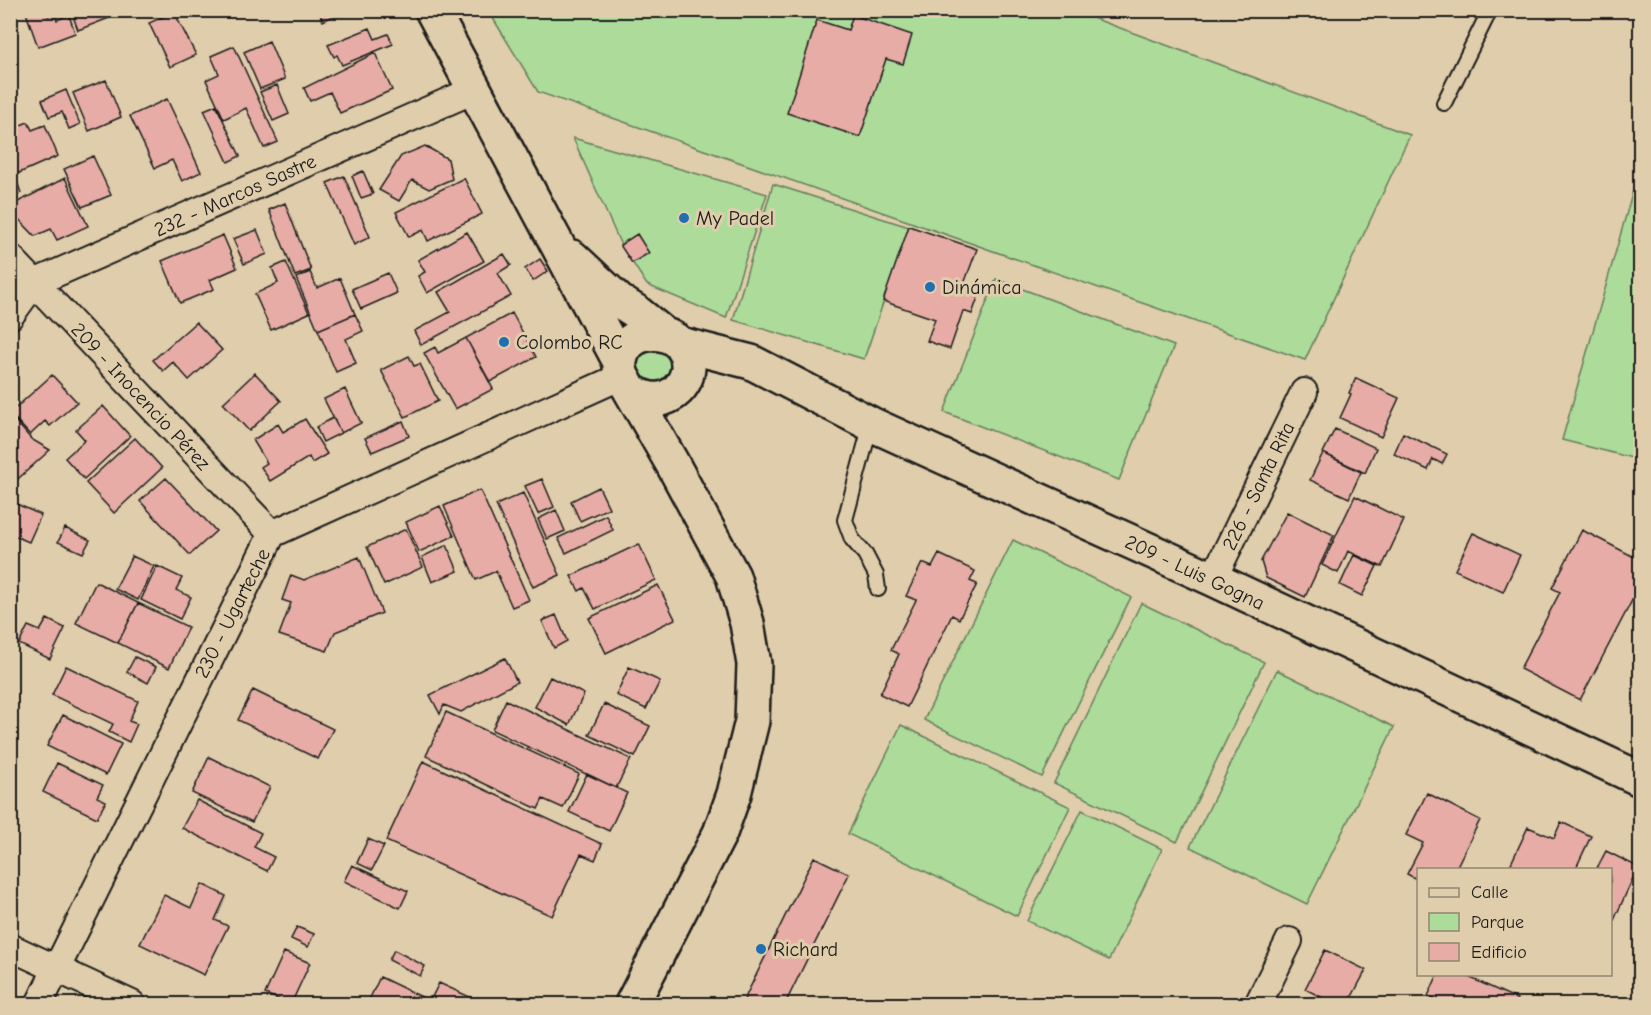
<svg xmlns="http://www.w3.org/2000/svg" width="1651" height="1015" font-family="'Comic Neue',sans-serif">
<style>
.green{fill:#acdb9a;stroke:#647c5b;stroke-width:1.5}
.building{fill:#e7aca6;stroke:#1c1c1c;stroke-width:1.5}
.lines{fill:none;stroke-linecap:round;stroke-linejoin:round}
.service-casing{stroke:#1c1c1c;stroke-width:18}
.minor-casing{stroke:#1c1c1c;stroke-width:30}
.tertiary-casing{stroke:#1c1c1c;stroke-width:38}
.secondary-casing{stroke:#1c1c1c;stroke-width:38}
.service{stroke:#e0cdab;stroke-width:14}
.minor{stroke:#e0cdab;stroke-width:26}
.tertiary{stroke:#e0cdab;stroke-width:33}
.secondary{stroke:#e0cdab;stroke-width:33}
.poi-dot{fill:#1f6fb2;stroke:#e0cdab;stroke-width:2}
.labels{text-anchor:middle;stroke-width:6;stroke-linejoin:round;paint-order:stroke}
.street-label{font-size:20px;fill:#1c1c1c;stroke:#e0cdab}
.poi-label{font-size:20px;fill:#1c1c1c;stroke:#e0cdab;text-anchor:start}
</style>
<rect width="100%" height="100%" fill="#e0cdab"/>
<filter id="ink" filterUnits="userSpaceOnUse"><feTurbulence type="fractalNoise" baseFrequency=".0167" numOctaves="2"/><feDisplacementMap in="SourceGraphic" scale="12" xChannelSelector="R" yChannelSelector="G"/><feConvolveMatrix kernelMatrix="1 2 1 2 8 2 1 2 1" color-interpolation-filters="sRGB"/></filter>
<g filter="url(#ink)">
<!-- green -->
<path class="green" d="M492 10 1074 11 1410 135 1305 360 538 92 491 15Z
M573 138 767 194 726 318 647 285 620 243Z
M1640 166V460L1562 440Z
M773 184 909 227 864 359 733 320Z
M996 279 1174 346 1119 480 944 412Z
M657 344 674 358 671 380 650 388 632 374 636 352Z
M1013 540 1131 597 1042 777 924 720Z
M1141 603 1264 662 1177 842 1054 783Z
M1277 670 1394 727 1307 904 1190 847Z
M901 725 1070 807 1017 916 848 834Z
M1082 810 1162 849 1109 960 1027 921Z"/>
<!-- building -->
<path class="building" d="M25 10H46L48 16 54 14 57 20 69 15 75 33 38 47Z
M87 10H115L117 15 78 30 73 16Z
M318 10H345L323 21Z
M174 12 196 55 170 67 149 23Z
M853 15 912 35 903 64 886 59 860 137 787 113 817 20 848 30Z
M370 28 375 39 388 34 393 44 342 65 337 55 334 57 328 45Z
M269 41 285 79 260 89 244 52Z
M234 46 278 142 264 148 246 108 224 119 206 80 219 74 211 56Z
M375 53 392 90 340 113 330 92 310 101 304 88Z
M106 80 121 117 89 131 73 93Z
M277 85 289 114 273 121 260 92Z
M66 90 80 124 69 129 62 112 49 117 42 100Z
M167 99 201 172 182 181 172 160 155 168 130 116Z
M216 105 240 156 228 162 204 110Z
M10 114 16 127 28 122 32 130 45 125 58 156 10 177Z
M425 146 448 159 452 179 429 189 412 180 399 201 379 190 401 156Z
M93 156 111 195 82 207 64 169Z
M363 171 373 194 361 198 352 176Z
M344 176 370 237 354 245 327 183Z
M65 178 88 226 57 240 51 229 35 236 10 210V206Z
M464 178 482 214 428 241 423 230 409 237 396 212Z
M17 181 21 193 10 197V183Z
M285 203 311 270 295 276 269 210Z
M909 226 977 249 964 284 981 289 972 314 963 311 950 349 927 341 935 319 883 301Z
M257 230 267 254 244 264 233 239Z
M467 232 484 261 427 293 418 276 425 272 418 260Z
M637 234 649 253 632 263 620 245Z
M223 235 237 268 210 280 214 289 180 303 162 261Z
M504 254 511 265 498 273 511 296 421 345 414 331 450 312 438 292Z
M540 259 548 271 533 281 525 269Z
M286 262 309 313 271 330 255 294 278 283 272 268Z
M310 272 317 288 340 278 355 314 318 330 296 278Z
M388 273 397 293 361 309 352 289Z
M512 313 536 357 490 382 466 338Z
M355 314 363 331 346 339 356 363 336 372 318 330Z
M196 322 222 350 189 380 173 362 163 371 153 360Z
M466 338 493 389 455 409 424 353 435 347 438 353Z
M409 356 414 366 420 364 438 401 405 417 381 370Z
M255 373 281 401 249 431 223 403Z
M52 375 77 402 50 426 45 421 30 435 10 413Z
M1356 378 1399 398 1381 437 1340 418 1351 394 1349 393Z
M345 389 361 423 341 433 324 399Z
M103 406 130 436 84 479 65 458 85 440 76 430Z
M12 417 31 439 50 450 10 486Z
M333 418 341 433 323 442 316 427Z
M305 419 327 454 312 463 309 457 270 481 261 467 267 463 253 440 278 424 283 432Z
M403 421 409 436 372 452 365 438Z
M1335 429 1376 448 1365 473 1323 453Z
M1403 433 1447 454 1442 464 1433 459 1428 470 1394 454Z
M135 438 162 468 114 513 86 483Z
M1323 453 1361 472 1349 498 1310 480Z
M166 478 216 531 190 555 140 501Z
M542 479 554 507 538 514 525 486Z
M599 487 609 508 580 521 571 501Z
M480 490 529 600 512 607 496 571 476 580 444 506Z
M523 493 560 575 533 587 496 505Z
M1355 496 1404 520 1382 567 1348 551 1338 573 1322 565Z
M10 501 41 515 29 542 10 534Z
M440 506 454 536 419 552 406 522Z
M556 510 565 531 547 539 538 519Z
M1287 512 1334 535 1305 597 1266 578 1261 561Z
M606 515 613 530 566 553 558 538Z
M65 528 90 540 83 553 58 542Z
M406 529 423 567 384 585 367 547Z
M1582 530 1640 560V585L1580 700 1520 669 1560 592 1552 588Z
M1473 533 1520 555 1503 592 1455 570Z
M639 544 656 580 595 609 584 588 579 591 571 576Z
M447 545 458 571 432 582 422 557Z
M939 554 975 571 970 581 977 584 959 619 952 615 907 707 880 694 899 654 891 650 916 600 906 596 922 563 932 567Z
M1354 555 1377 566 1362 596 1340 585Z
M132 556 154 566 138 600 115 589Z
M359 557 382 613 335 632 327 651 279 635 291 603 282 600 291 575 304 580Z
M157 566 182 578 176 590 191 597 180 619 141 600Z
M96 582 138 603 118 643 76 623Z
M658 585 675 619 606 653 589 618Z
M138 603 188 627 169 668 118 643Z
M556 615 567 641 554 648 542 621Z
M47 619 65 628 50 659 19 644 28 626 40 631Z
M135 657 156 667 148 683 127 672Z
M505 658 517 682 461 712 444 705 440 714 430 695Z
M66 666 138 701 129 721 137 724 129 742 109 732 113 724 52 695Z
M629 667 660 681 646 709 616 695Z
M550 677 584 694 569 725 535 707Z
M253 690 333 729 318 759 238 720Z
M506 700 631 759 616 788 492 730Z
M604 704 650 726 635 757 589 735Z
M446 712 579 774 563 808 543 799 538 809 426 756Z
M63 715 121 744 106 775 47 746Z
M209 757 270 787 252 822 192 793Z
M423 761 602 844 595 860 581 854 552 916 386 841Z
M57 763 103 785 97 797 106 801 97 818 43 792Z
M587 774 627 793 609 831 569 812Z
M1427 793 1480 820 1455 870H1418V880L1407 874 1423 843 1406 835Z
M197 800 261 833 254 847 274 857 267 871 182 828Z
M1561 822 1591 836 1575 870H1508L1528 827 1554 838Z
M368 839 384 846 372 870 357 863Z
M1606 851 1638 867 1610 929V870H1596Z
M814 857 849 874 785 1004H742Z
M352 865 408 891 400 908 344 881Z
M202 884 226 896 215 920 228 926 204 975 140 944 164 895 191 908Z
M297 927 314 934 308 947 291 939Z
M394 950 425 966 420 976 389 960Z
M1325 950 1366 970 1348 1004H1335L1305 989Z
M284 952 310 963 291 1004 265 994Z
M1438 974H1462L1517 999 1514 1004H1448L1428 996Z
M380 977 430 1001 439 983 470 997 466 1004H379L369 1000Z"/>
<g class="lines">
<defs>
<path id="service" d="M1444 103 1490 10
M871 424 845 520 852 539 865 554 876 575 878 589"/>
<path id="minor" d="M10 257 272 534
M10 316 34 283 474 90
M1213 579 1304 392
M10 947 132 1004
M39 1004 272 534 622 376
M1258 1004 1289 941"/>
<path id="tertiary" d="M680 344 751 362 871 424 1213 579 1640 779"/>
<path id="secondary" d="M432 10 620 362
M572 257 619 301 635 311 662 333
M632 391C644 399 658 403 671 395 681 389 687 379 688 368 690 325 625 321 620 362 619 366 621 372 622 376L672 463 733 576 747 623 754 664 752 721 734 794 720 833 632 1004"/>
</defs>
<!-- service casing -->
<use href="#service" class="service-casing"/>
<!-- minor casing -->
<use href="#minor" class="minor-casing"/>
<!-- tertiary casing -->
<use href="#tertiary" class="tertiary-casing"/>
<!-- secondary casing -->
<use href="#secondary" class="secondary-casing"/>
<!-- service -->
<use href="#service" class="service"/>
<!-- minor -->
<use href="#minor" class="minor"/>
<!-- tertiary -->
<use href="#tertiary" class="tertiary"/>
<!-- secondary -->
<use href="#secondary" class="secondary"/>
</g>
</g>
<!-- markers -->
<g class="poi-dot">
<circle cx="684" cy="218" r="6"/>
<circle cx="930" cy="287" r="6"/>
<circle cx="504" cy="342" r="6"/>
<circle cx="761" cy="949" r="6"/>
</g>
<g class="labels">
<!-- street labels -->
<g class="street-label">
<text transform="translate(235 195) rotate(-24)" y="7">232 - Marcos Sastre</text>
<text transform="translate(141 396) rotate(47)" y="7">209 - Inocencio Pérez</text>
<text transform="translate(1258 486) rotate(-64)" y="7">226 - Santa Rita</text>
<text transform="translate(1195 572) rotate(25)" y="7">209 - Luis Gogna</text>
<text transform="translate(232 613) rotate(-63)" y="7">230 - Ugarteche</text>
</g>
<!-- poi labels -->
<g class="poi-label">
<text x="696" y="225">My Padel</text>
<text x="942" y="294">Dinámica</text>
<text x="516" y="349">Colombo RC</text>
<text x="773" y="956">Richard</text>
</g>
</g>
<!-- margin -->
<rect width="1651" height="1015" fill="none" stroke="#e0cdab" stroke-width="36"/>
<rect x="18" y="18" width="1615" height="979" fill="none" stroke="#1c1c1c" stroke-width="2" filter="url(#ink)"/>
<!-- legend -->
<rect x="1417" y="868" width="195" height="108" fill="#e0cdab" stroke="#928672" stroke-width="1.5"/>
<rect x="1429" y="888" width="30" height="9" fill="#e0cdab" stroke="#928672" stroke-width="1.5"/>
<text x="1471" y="898" font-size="18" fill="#1c1c1c">Calle</text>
<rect x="1429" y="913" width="30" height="18" fill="#acdb9a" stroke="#928672" stroke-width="1.5"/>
<text x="1471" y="928" font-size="18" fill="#1c1c1c">Parque</text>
<rect x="1429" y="943" width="30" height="18" fill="#e7aca6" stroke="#928672" stroke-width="1.5"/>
<text x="1471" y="958" font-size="18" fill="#1c1c1c">Edificio</text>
</svg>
